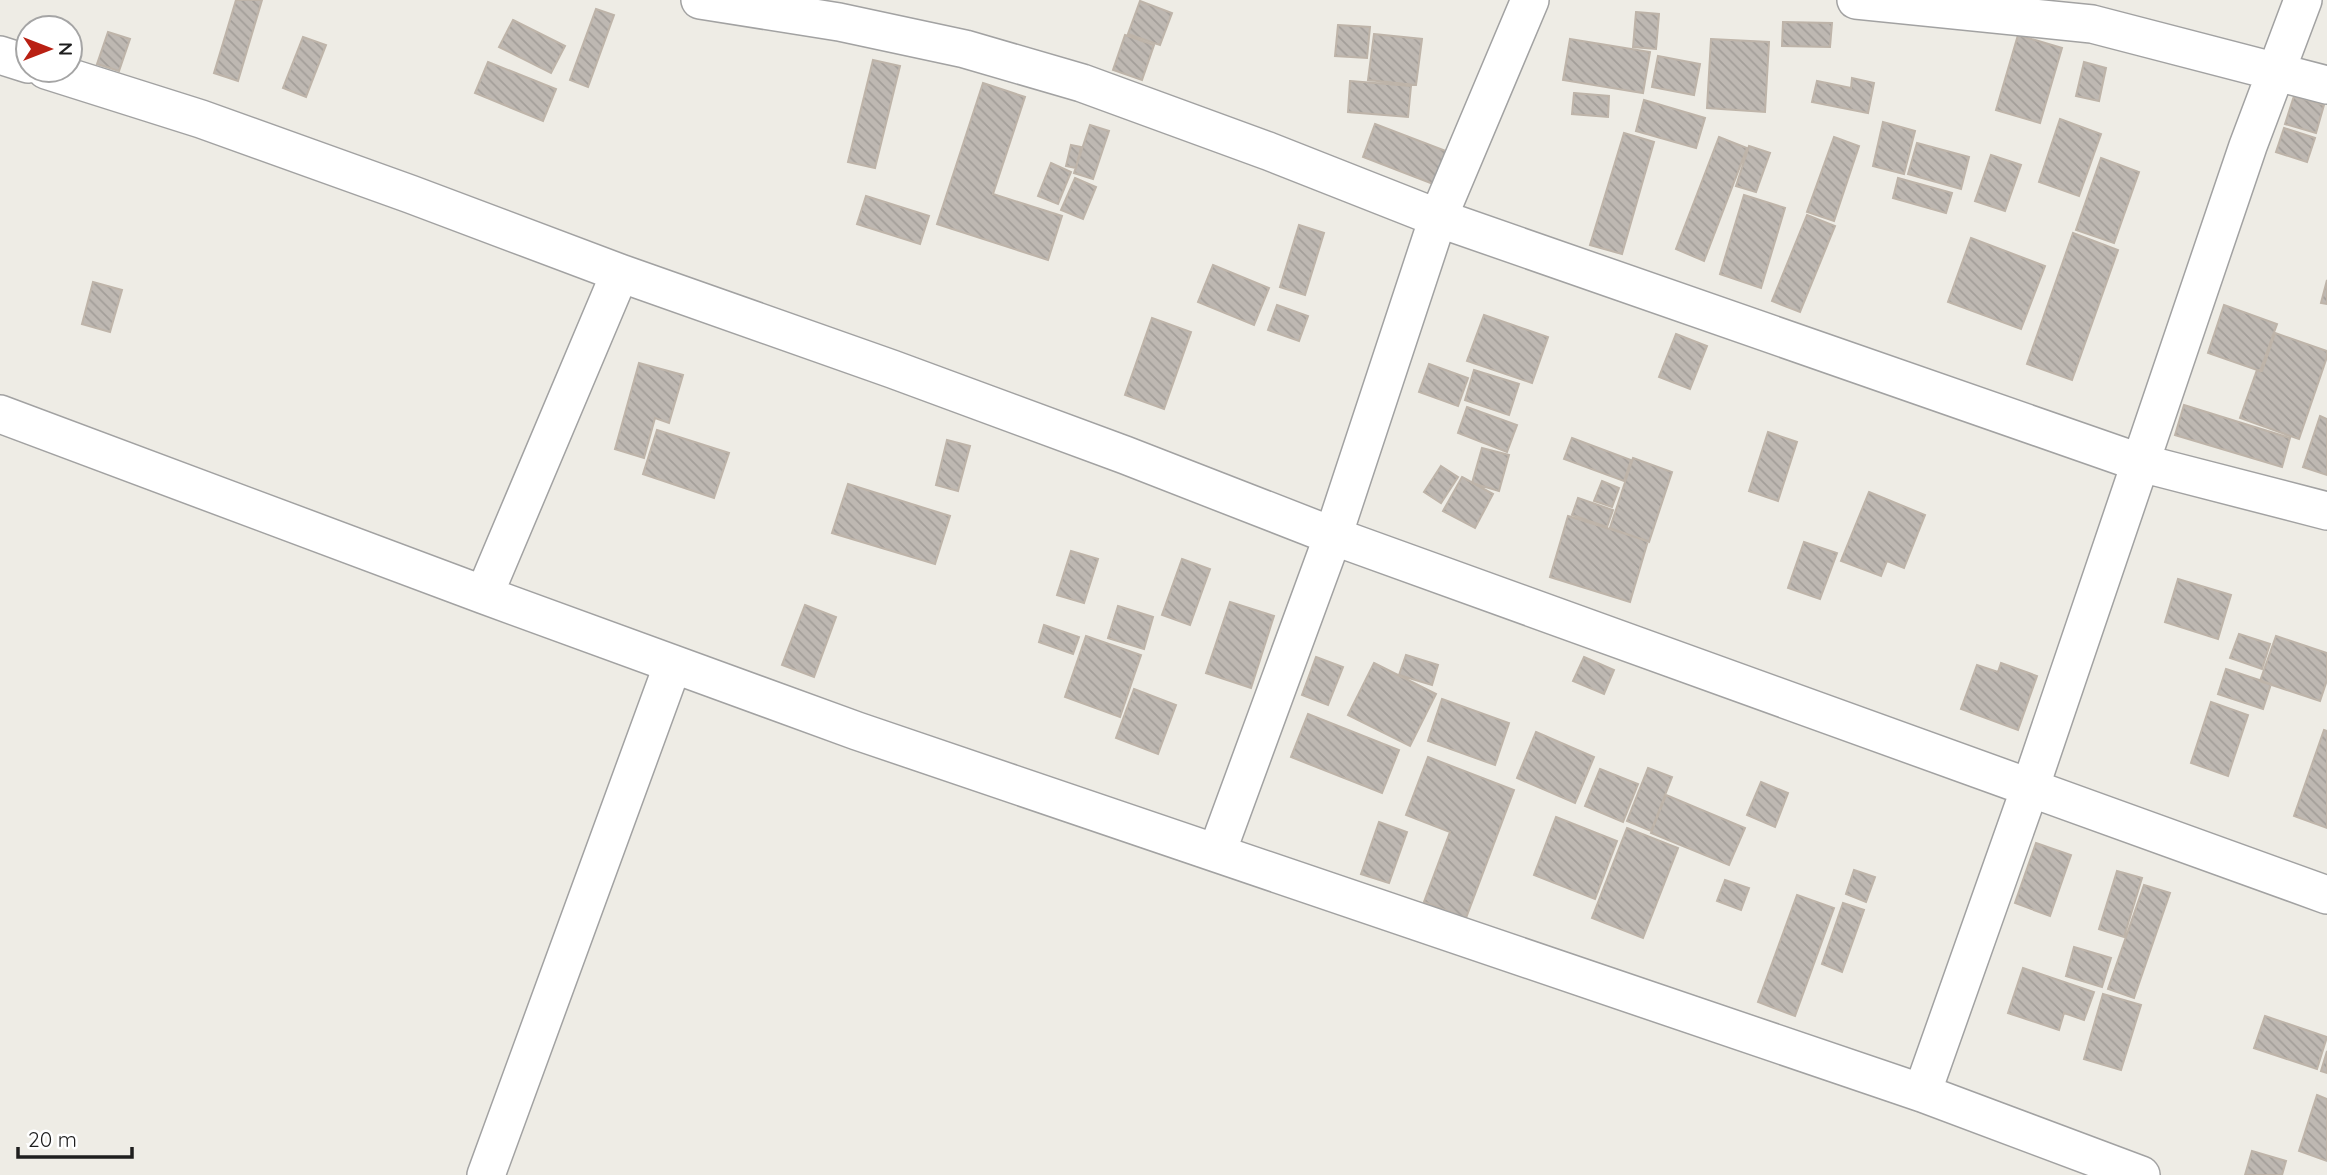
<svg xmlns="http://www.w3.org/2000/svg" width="2327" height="1175" font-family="Quicksand,sans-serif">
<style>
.building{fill:url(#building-back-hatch);stroke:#beb4a9;stroke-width:2}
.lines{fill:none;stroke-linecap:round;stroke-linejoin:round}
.street-casing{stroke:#a2a2a2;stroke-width:40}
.street{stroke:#fff;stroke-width:37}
</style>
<defs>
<pattern id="building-back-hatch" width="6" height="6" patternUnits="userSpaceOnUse" patternTransform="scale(1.75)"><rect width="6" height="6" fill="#beb8b2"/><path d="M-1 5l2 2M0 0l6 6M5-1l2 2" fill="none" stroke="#a39e99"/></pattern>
</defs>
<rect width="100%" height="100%" fill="#eeece5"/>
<!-- building -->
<path class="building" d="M236 0H262L238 81 214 73Z
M1140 1 1172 13 1160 45 1128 34Z
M596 9 614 15 588 87 570 80Z
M1636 12 1659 14 1656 49 1633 47Z
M513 20 565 46 551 73 499 47Z
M1783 22 1832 23 1830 47 1782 46Z
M1338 25 1370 27 1367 58 1335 56Z
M108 32 130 39 119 71 97 64Z
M1374 34 1422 39 1416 85 1368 80Z
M1125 35 1154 45 1142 80 1113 70Z
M2018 35 2062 48 2040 123 1996 110Z
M303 37 326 45 306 97 283 88Z
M1570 39 1650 52 1643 93 1563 80Z
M1711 39 1769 42 1765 112 1707 108Z
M1658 56 1700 64 1694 95 1652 87Z
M873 60 900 66 875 168 848 162Z
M488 62 556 89 543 121 475 93Z
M2084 62 2106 68 2099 101 2076 96Z
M1852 78 1874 83 1868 113 1812 102 1817 81 1851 88Z
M1350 81 1411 86 1408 117 1348 112Z
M983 83 1025 97 993 194 1062 216 1048 260 937 224Z
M1574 93 1609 96 1608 117 1572 114Z
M2294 96 2324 105 2316 133 2285 124Z
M1644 100 1705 118 1696 148 1636 131Z
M2060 119 2101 134 2079 196 2039 182Z
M1883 122 1915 131 1904 174 1873 166Z
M1375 124 1446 151 1433 184 1363 157Z
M1090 125 1109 131 1093 179 1074 173Z
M2284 128 2315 138 2307 162 2276 152Z
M1624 133 1654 142 1622 254 1590 245Z
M1719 137 1747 148 1704 261 1676 249Z
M1834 137 1859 146 1834 221 1807 212Z
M1917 143 1969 157 1961 189 1908 174Z
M1071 145 1081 147 1076 168 1066 166Z
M1749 146 1770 153 1756 192 1736 186Z
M1991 155 2021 165 2005 211 1975 201Z
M2101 158 2139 172 2114 243 2076 230Z
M1051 163 1071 172 1058 204 1038 196Z
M1075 178 1096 187 1083 219 1061 210Z
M1898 178 1952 193 1946 213 1893 198Z
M1744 195 1785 208 1761 288 1720 274Z
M866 196 929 216 920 244 857 224Z
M1807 215 1835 226 1800 312 1772 301Z
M1299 225 1324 233 1305 295 1280 287Z
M2073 233 2118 250 2072 380 2027 364Z
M1971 238 2045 266 2021 329 1948 302Z
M1213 265 1269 288 1254 325 1198 302Z
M2327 280V304L2321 303Z
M93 282 122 290 110 332 82 324Z
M1277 305 1308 316 1299 341 1268 330Z
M2224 305 2277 324 2260 371 2208 353Z
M1484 315 1548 337 1532 383 1467 361Z
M1152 318 1191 332 1164 409 1125 395Z
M2275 333 2327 351V357L2299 439 2240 418 2257 370 2262 371Z
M1676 334 1707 346 1690 389 1659 377Z
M639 363 683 375 669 423 655 418 644 458 615 449Z
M1429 364 1468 378 1458 406 1419 392Z
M1474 370 1519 384 1509 415 1465 400Z
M2184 405 2290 438 2282 467 2175 435Z
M1467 407 1517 425 1507 452 1458 433Z
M2320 416 2327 419V475L2303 467Z
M657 430 729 453 714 498 643 474Z
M1768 432 1797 442 1778 501 1749 491Z
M1572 438 1631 460 1624 481 1564 459Z
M947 440 970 446 958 491 936 485Z
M1482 448 1509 455 1499 491 1472 483Z
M1633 458 1672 472 1649 542 1610 528Z
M1441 466 1458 477 1441 503 1424 492Z
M1462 477 1493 494 1475 528 1443 511Z
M1602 481 1619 488 1612 507 1594 501Z
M848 484 950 516 935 564 832 533Z
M1869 492 1925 515 1904 568 1887 561 1881 576 1841 561Z
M1578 498 1613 510 1607 527 1572 515Z
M1568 516 1648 541 1630 602 1550 577Z
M1804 542 1837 553 1820 599 1788 588Z
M1071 551 1098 559 1084 603 1057 595Z
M1182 559 1210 569 1190 625 1162 615Z
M2178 579 2231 595 2218 639 2165 622Z
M1230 602 1274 616 1251 688 1206 673Z
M805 605 836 617 814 677 782 665Z
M1118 606 1153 617 1144 649 1108 638Z
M1044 625 1079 637 1073 654 1039 642Z
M2239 634 2270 644 2262 669 2230 658Z
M1086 636 1141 655 1120 717 1065 697Z
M2276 636 2327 653V680L2320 701 2260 681Z
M1406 655 1438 665 1432 685 1399 675Z
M1316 657 1343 667 1328 705 1302 695Z
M1584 657 1614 670 1604 694 1573 681Z
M1374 663 1436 694 1410 746 1348 715Z
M2001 663 2037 676 2018 730 1961 709 1977 665 1998 672Z
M2226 669 2271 684 2263 709 2218 694Z
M1134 689 1176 705 1158 754 1116 738Z
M1442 699 1509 723 1495 765 1428 741Z
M2211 702 2248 715 2228 776 2191 763Z
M1308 714 1399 750 1382 793 1291 757Z
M2324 730 2327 731V828L2294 816Z
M1536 732 1594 757 1575 803 1517 778Z
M1428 757 1514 790 1466 918 1424 902 1450 832 1406 815Z
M1648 768 1672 777 1651 831 1627 821Z
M1600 769 1638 784 1623 822 1585 806Z
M1761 782 1788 793 1775 827 1747 815Z
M1666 795 1745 828 1729 865 1651 833Z
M1556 817 1617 841 1595 899 1534 875Z
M1379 822 1407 832 1389 883 1361 874Z
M1627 828 1678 848 1643 938 1592 918Z
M2036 843 2071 855 2050 916 2015 903Z
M1854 870 1875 877 1866 902 1846 894Z
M2117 871 2142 878 2124 937 2099 929Z
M1725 880 1749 888 1741 910 1717 901Z
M2144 885 2170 893 2134 998 2108 989Z
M1797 895 1834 908 1795 1016 1758 1002Z
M1843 903 1864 910 1842 972 1822 964Z
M2074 947 2111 958 2102 987 2066 976Z
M2023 968 2094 992 2084 1020 2064 1013 2059 1030 2008 1013Z
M2103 994 2141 1005 2121 1070 2084 1059Z
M2265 1016 2327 1037 2317 1069 2254 1048Z
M2327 1051V1073L2321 1071Z
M2317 1095 2327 1099V1161L2299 1151Z
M2252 1151 2286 1161 2282 1175H2245Z"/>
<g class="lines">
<defs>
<path id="street" d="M700 0 839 22 965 49 1082 83 1268 151 1438 218 2141 463 2327 511
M1856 0 2092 24 2327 85
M0 55 28 64
M46 70 201 119 410 194 620 273 892 369 1125 455 1333 536 2327 895
M0 414 484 595 857 731 1922 1093 2141 1175
M484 595 620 273
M1217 852 1333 536 1438 218 1530 0
M1922 1093 2030 788 2248 146 2303 0
M486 1175 673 664"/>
</defs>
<!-- street casing -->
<use href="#street" class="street-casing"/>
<!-- street -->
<use href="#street" class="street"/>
</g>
<!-- north arrow -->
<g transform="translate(49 49) rotate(90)"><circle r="33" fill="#ffffff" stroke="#a5a5a5" stroke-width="2"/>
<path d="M0-5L12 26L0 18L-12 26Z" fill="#b92013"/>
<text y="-10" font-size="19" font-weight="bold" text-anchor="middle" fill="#1e1e1e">N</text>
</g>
<!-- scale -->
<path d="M18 1147v10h114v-10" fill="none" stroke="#1e1e1e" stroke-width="3.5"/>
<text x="28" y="1147" font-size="21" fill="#1e1e1e" stroke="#ffffff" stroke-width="5" paint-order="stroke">20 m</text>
</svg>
